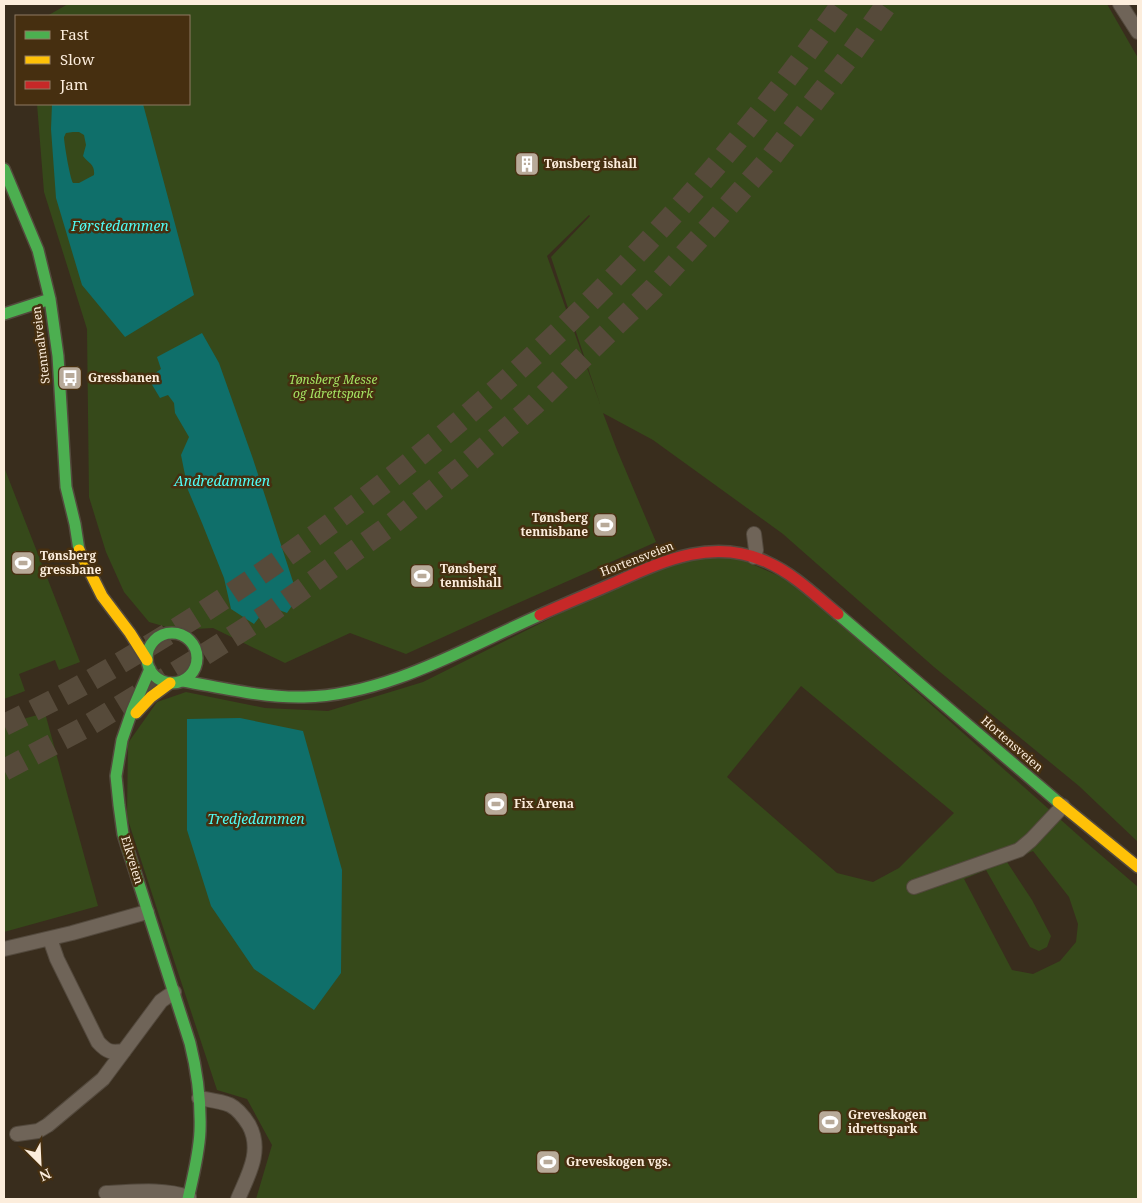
<svg xmlns="http://www.w3.org/2000/svg" width="1142" height="1203" font-family="'Noto Serif',serif">
<style>
.green{fill:#36491a;fill-rule:evenodd}
.water{fill:#0f6f6a;fill-rule:evenodd}
.lines{fill:none;stroke-linecap:round;stroke-linejoin:round}
.primary-tunnel{stroke:#564a3a;stroke-width:22;stroke-dasharray:22 11;stroke-linecap:butt}
.street-casing{stroke:#53493d;stroke-width:16}
.fast-casing{stroke:#53493d;stroke-width:14}
.slow-casing{stroke:#53493d;stroke-width:14}
.jam-casing{stroke:#53493d;stroke-width:14}
.street{stroke:#6f6458;stroke-width:14}
.fast{stroke:#4caf50;stroke-width:11}
.slow{stroke:#ffc107;stroke-width:11}
.jam{stroke:#c62828;stroke-width:11}
.labels{text-anchor:middle;stroke-width:5;stroke-linejoin:round;paint-order:stroke}
.poi-label{font-size:12px;font-weight:bold;fill:#fceddc;stroke:#462f10;text-anchor:start}
.street-label{font-size:12px;fill:#fceddc;stroke:#462f10}
.park-label{font-size:12px;font-style:italic;fill:#a5e463;stroke:#462f10}
.water-label{font-size:14px;font-style:italic;fill:#4ffcf5;stroke:#462f10}
</style>
<rect width="100%" height="100%" fill="#392d1d"/>
<!-- green -->
<path class="green" d="M68 4H1107L1138 58V842L1079 786 934 667 783 534 653 440 603 413 617 450 656 542 507 608 406 654 350 633 285 663 213 628 177 630 149 622 124 592 106 552 89 497 87 329 44 192 37 104H189V16H47ZM589 215 590 216 551 257 600 404 547 256Z
M4 467 80 662 59 670 55 660 19 674 25 691 4 699Z
M685 557 738 558 793 582 1088 844 1138 887V1199H256L272 1145 247 1099 217 1090 158 912 127 817 128 743 157 702 186 692 265 708 328 711 423 682 595 596ZM801 686 954 813 899 868 873 882 837 873 727 777ZM1033 851 1069 897 1078 924 1076 942 1060 961 1033 974 1012 970 964 879 986 870 1030 947 1039 951 1047 947 1051 936 1032 900 1007 862Z
M45 713 98 906 4 932V724Z"/>
<!-- water -->
<path class="water" d="M52 104H143L194 295 125 337 82 285 56 198 51 129ZM73 132H79L84 135 86 145 83 156C89 164 95 164 94 175L79 183H73C70 178 64 143 64 137 65 136 65 134 66 133Z
M202 333 219 363 253 459 298 597 287 613 268 606 254 624 231 609 224 578 202 523 188 490 181 455 189 437 175 413 174 403 168 395 160 398 148 378 161 369 157 357Z
M240 718 303 731 342 870 341 973 314 1010 254 969 211 906 187 830V719Z"/>
<g class="lines">
<!-- primary-tunnel -->
<path class="primary-tunnel" d="M4 725C37 709 71 692 103 673 394 505 648 278 842 4
M4 770 84 728 199 658 271 612 392 524 467 463 534 405 653 289 714 222 772 156 852 53 887 4"/>
<defs>
<path id="street" d="M1120 4 1138 32
M754 557 756 550 754 534
M914 887 1019 850 1031 840 1063 806
M50 939 57 959 98 1042C107 1052 111 1053 124 1051
M4 949 72 933 147 912
M199 1098C209 1100 220 1101 230 1105 238 1109 244 1117 249 1125 263 1151 248 1175 238 1199
M17 1134 38 1131 48 1125 103 1079 161 1001 174 992
M106 1193C134 1192 161 1188 189 1197"/>
<path id="fast" d="M4 169 38 250 50 299 58 356 66 487 75 524 79 550
M4 314 50 299
M838 614 1058 802
M147 658a25 25 0 1 1 50 0a25 25 0 1 1-50 0Z
M150 669 132 711 122 740 116 776 119 805 123 834 190 1043C197 1071 201 1102 200 1131 199 1154 193 1177 188 1199
M183 681C223 688 263 698 304 697 385 696 467 647 540 615"/>
<path id="slow" d="M79 550 102 596 130 633 147 660
M136 713 151 697 170 683
M1058 802 1138 867"/>
<path id="jam" d="M540 615C564 604 589 594 614 583 663 561 713 537 767 562 794 574 815 595 838 614"/>
</defs>
<!-- street casing -->
<use href="#street" class="street-casing"/>
<!-- fast casing -->
<use href="#fast" class="fast-casing"/>
<!-- slow casing -->
<use href="#slow" class="slow-casing"/>
<!-- jam casing -->
<use href="#jam" class="jam-casing"/>
<!-- street -->
<use href="#street" class="street"/>
<!-- fast -->
<use href="#fast" class="fast"/>
<!-- slow -->
<use href="#slow" class="slow"/>
<!-- jam -->
<use href="#jam" class="jam"/>
</g>
<!-- icons -->
<defs>
<symbol id="building-square" viewBox="-11 -11 22 22"><rect x="-9" y="-9" width="18" height="18" rx="4" fill="#b8aa99" stroke="#462f10"/><path d="M-4-6H4V6H1V3H-1V6H-4ZM-2.5-4.3h1.7v1.8h-1.7ZM.8-4.3h1.7v1.8H.8ZM-2.5-1h1.7V.8h-1.7ZM.8-1h1.7V.8H.8Z" fill="#fff"/></symbol>
<symbol id="bus-square" viewBox="-11 -11 22 22"><rect x="-9" y="-9" width="18" height="18" rx="4" fill="#b8aa99" stroke="#462f10"/><path d="M-5-6H5V4H4V6H2V4H-2V6H-4V4H-5ZM-3.5-4V0h7V-4ZM-3.5 1.2v1.5H-2V1.2ZM2 1.2v1.5H3.5V1.2Z" fill="#fff"/></symbol>
<symbol id="stadium-square" viewBox="-11 -11 22 22"><rect x="-9" y="-9" width="18" height="18" rx="4" fill="#b8aa99" stroke="#462f10"/><path d="M0-5a6.5 5 0 1 0 0 10a6.5 5 0 1 0 0-10ZM-3.5-1.8h7v3.6h-7Z" fill="#fff"/></symbol>
</defs>
<g fill-rule="evenodd">
<use href="#building-square" x="513" y="150" width="28" height="28"/>
<use href="#bus-square" x="56" y="364" width="28" height="28"/>
<use href="#stadium-square" x="591" y="511" width="28" height="28"/>
<use href="#stadium-square" x="9" y="549" width="28" height="28"/>
<use href="#stadium-square" x="408" y="562" width="28" height="28"/>
<use href="#stadium-square" x="482" y="790" width="28" height="28"/>
<use href="#stadium-square" x="816" y="1108" width="28" height="28"/>
<use href="#stadium-square" x="534" y="1148" width="28" height="28"/>
</g>
<g class="labels">
<!-- poi labels -->
<g class="poi-label">
<text x="544" y="168">Tønsberg ishall</text>
<text x="88" y="382">Gressbanen</text>
<text x="588" y="522" text-anchor="end">Tønsberg<tspan x="588" dy="14">tennisbane</tspan></text>
<text x="40" y="560">Tønsberg<tspan x="40" dy="14">gressbane</tspan></text>
<text x="440" y="573">Tønsberg<tspan x="440" dy="14">tennishall</tspan></text>
<text x="514" y="808">Fix Arena</text>
<text x="848" y="1119">Greveskogen<tspan x="848" dy="14">idrettspark</tspan></text>
<text x="566" y="1166">Greveskogen vgs.</text>
</g>
<!-- street labels -->
<g class="street-label">
<text transform="translate(41 345) rotate(-97)" y="4">Stenmalveien</text>
<text transform="translate(637 559) rotate(-21)" y="4">Hortensveien</text>
<text transform="translate(1012 744) rotate(41)" y="4">Hortensveien</text>
<text transform="translate(132 860) rotate(73)" y="4">Eikveien</text>
</g>
<!-- park labels -->
<g class="park-label">
<text x="333" y="384">Tønsberg Messe<tspan x="333" dy="14">og Idrettspark</tspan></text>
</g>
<!-- water labels -->
<g class="water-label">
<text x="120" y="231">Førstedammen</text>
<text x="222" y="486">Andredammen</text>
<text x="256" y="824">Tredjedammen</text>
</g>
</g>
<!-- border -->
<rect width="1142" height="1203" fill="none" stroke="#fceddc" stroke-width="10"/>
<!-- legend -->
<rect x="15" y="15" width="175" height="90" fill="#462f10" stroke="#8f7b62"/>
<rect x="25" y="31" width="25" height="8" fill="#4caf50" stroke="#8f7b62"/>
<text x="60" y="40" font-size="15" fill="#fceddc">Fast</text>
<rect x="25" y="56" width="25" height="8" fill="#ffc107" stroke="#8f7b62"/>
<text x="60" y="65" font-size="15" fill="#fceddc">Slow</text>
<rect x="25" y="81" width="25" height="8" fill="#c62828" stroke="#8f7b62"/>
<text x="60" y="90" font-size="15" fill="#fceddc">Jam</text>
<!-- north arrow -->
<g transform="translate(40 1163) rotate(156)" stroke="#462f10" stroke-width="4" paint-order="stroke">
<path d="M0-4L9 19L0 12L-9 19Z" fill="#fceddc"/>
<text y="-8" font-size="14" font-weight="bold" text-anchor="middle" fill="#fceddc">N</text>
</g>
</svg>
